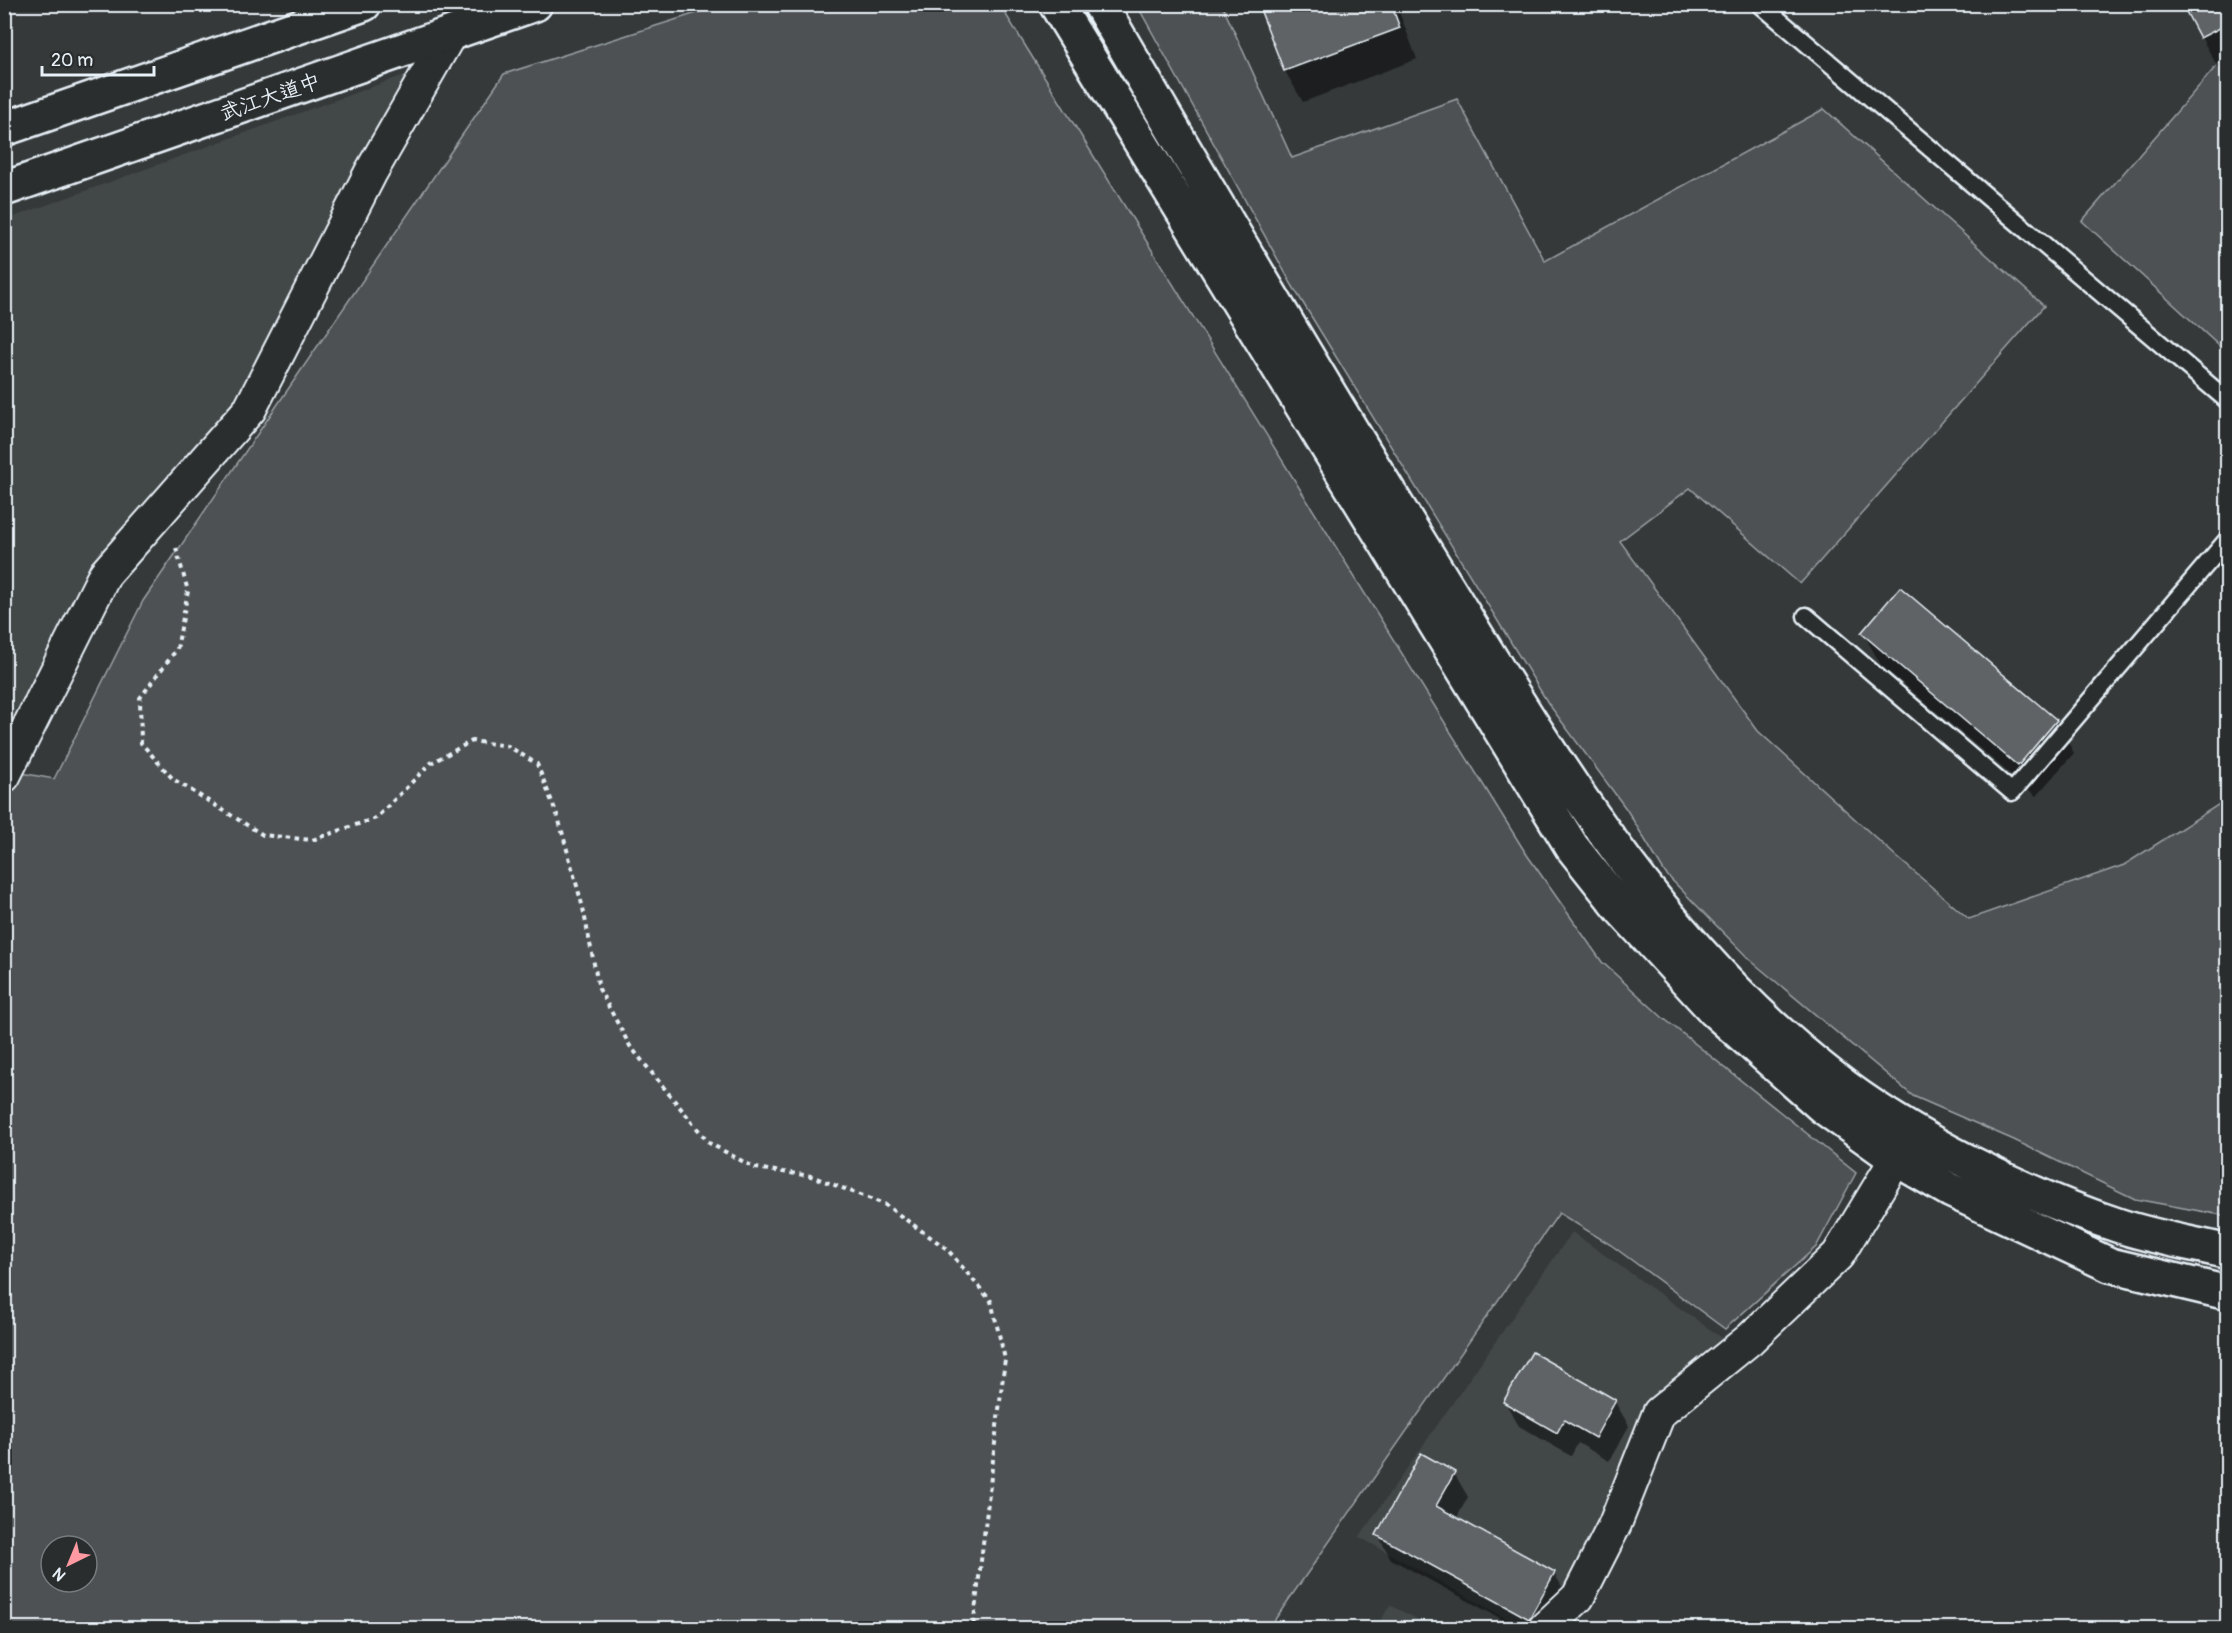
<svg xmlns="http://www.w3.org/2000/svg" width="2232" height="1633" font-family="Pangolin,'LXGW WenKai TC',sans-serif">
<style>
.built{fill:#424647}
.green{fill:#4d5152;stroke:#9aa1a5;stroke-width:1.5;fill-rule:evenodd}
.shadow{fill:#0007}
.building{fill:#5f6365;stroke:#e8f1f8;stroke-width:1.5}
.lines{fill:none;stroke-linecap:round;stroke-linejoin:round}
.service-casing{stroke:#e8f1f8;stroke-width:21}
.minor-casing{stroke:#e8f1f8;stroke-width:36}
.primary-casing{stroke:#e8f1f8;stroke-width:38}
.path{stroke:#e8f1f8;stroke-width:4;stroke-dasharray:4.5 4.5;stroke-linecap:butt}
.service{stroke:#2a2d2e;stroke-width:16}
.minor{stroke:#2a2d2e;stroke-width:32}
.primary{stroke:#2a2d2e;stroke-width:33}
.labels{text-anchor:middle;stroke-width:4.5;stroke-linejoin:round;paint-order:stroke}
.street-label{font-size:21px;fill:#e8f1f8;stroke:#2a2d2e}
</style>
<rect width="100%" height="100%" fill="#35393a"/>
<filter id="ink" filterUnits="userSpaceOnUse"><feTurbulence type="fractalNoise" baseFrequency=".0167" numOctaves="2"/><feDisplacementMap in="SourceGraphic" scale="12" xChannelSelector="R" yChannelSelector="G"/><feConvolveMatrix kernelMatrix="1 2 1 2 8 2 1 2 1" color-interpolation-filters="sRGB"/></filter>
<g filter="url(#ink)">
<!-- built -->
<path class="built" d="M418 70 241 403 99 567 5 740V220Z
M1572 1232 1724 1339 1655 1404 1566 1587 1523 1628 1359 1537Z
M1390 1605 1435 1628H1376Z"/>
<!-- green -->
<path class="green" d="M722 5H1000L1525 852 1602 962 1662 1017 1856 1173 1816 1247 1725 1329 1611 1245 1559 1213 1269 1628H5L4 770 54 779 143 601 504 74ZM51 1546H87V1582H51Z
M1137 5H1222L1292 158 1457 99 1545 261 1824 109 2044 306 1800 584 1690 488 1620 541 1758 731 1898 858 1969 919 2124 865 2227 799V1216L2135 1199 2014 1140 1913 1096 1750 960 1665 873 1627 810 1548 703 1292 285Z
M2227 58V353L2082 221 2219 63Z"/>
<!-- shadow -->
<path class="shadow" d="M1260 4H1396L1417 59 1303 102 1285 71Z
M2228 4V64L2219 69 2201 37Z
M1863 633 2056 721 2074 753 2036 796 1881 665Z
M1532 1354 1615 1402 1629 1426 1609 1461 1578 1443 1571 1456 1519 1426 1505 1402Z
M1454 1473 1468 1497 1456 1519 1554 1573 1568 1597 1550 1628H1518L1391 1559 1378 1535Z"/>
<!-- building -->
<path class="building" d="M1258 4H1391L1400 28 1284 71Z
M2182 4H2228V24L2200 38Z
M1900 587 2057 720 2018 766 1861 633Z
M1532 1352 1616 1400 1595 1438 1564 1420 1557 1433 1503 1402Z
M1421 1453 1455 1472 1436 1506 1555 1572 1529 1619 1376 1535Z"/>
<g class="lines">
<defs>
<path id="service" d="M1760 4 2228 401
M1806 616 2012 792 2228 539"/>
<path id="minor" d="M4 776 105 574 250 409 371 172 450 34
M1545 1628 1578 1597 1615 1524 1659 1413 1750 1339 1838 1255 1896 1159"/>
<path id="primary" d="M1056 4 1572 847 1622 910 1715 1011 1822 1106 1896 1159 1950 1190 2110 1265 2228 1293
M1100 4C1208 191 1318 377 1431 561 1547 749 1654 938 1831 1076 1908 1137 2024 1194 2117 1225 2152 1237 2191 1243 2228 1252
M4 129 364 4
M4 189 535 4"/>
</defs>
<!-- service casing -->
<use href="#service" class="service-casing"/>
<!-- minor casing -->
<use href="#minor" class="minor-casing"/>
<!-- primary casing -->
<use href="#primary" class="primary-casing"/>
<!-- path -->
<path class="path" d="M176 548 188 591 177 649 140 698 141 743 173 779 263 835 312 840 376 818 431 763 472 741 508 746 537 764 558 817 583 908 599 989 630 1046 709 1143 755 1168 811 1176 884 1204 947 1249 991 1301 1005 1359 973 1628"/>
<!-- service -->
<use href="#service" class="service"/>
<!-- minor -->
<use href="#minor" class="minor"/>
<!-- primary -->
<use href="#primary" class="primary"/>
</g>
</g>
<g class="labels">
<!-- street labels -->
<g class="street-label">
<text transform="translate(270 97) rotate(-19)" y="7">武江大道中</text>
</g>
</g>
<!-- margin -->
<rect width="2232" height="1633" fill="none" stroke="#2a2d2e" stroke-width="24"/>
<rect x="12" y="12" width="2208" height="1609" fill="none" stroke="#e8f1f8" stroke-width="2" filter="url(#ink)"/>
<!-- north arrow -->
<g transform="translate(69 1564) rotate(223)"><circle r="28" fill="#2a2d2e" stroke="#767b7f" stroke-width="1.5"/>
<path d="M0-4.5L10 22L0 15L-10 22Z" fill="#ff9aa2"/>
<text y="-9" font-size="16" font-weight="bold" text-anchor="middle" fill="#e8f1f8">N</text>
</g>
<!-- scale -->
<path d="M42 66v9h112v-9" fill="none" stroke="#e8f1f8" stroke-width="3"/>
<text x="51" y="66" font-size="18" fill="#e8f1f8" stroke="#2a2d2e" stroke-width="4.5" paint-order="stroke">20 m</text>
</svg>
